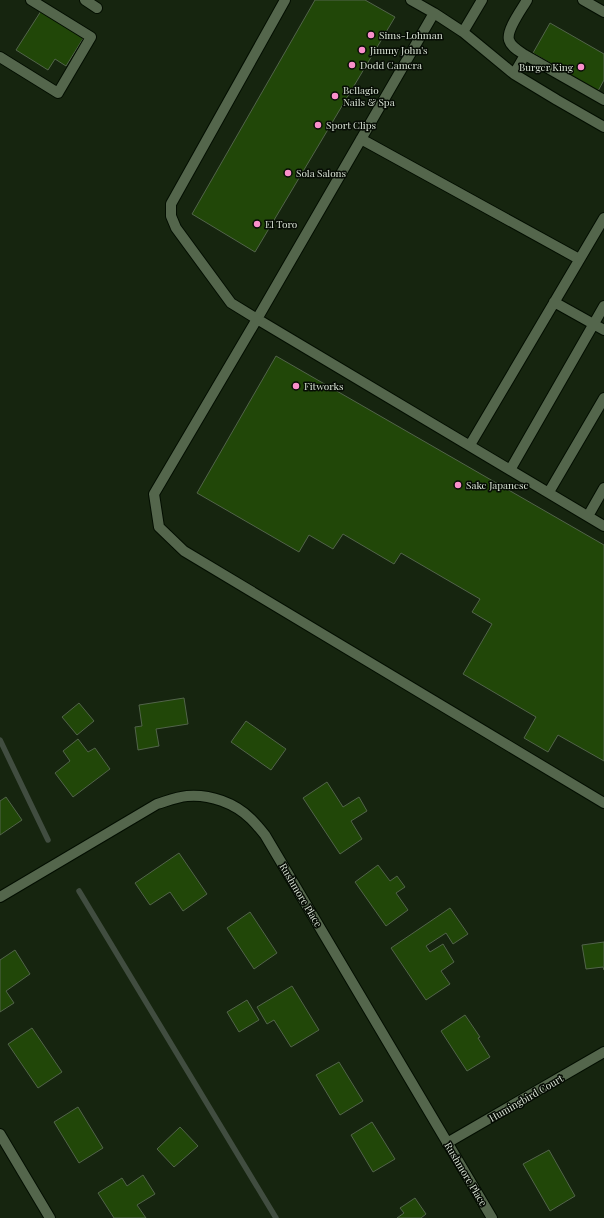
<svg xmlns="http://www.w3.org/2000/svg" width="604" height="1218" font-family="'Playfair Display',serif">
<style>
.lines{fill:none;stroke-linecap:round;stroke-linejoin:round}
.stream{stroke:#414d40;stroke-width:5.5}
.building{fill:#214708;stroke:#52644a}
.minor-casing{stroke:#030e00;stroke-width:12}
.minor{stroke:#54664c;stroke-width:10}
.poi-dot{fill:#f98fca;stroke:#060c04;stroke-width:1.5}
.labels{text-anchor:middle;stroke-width:3;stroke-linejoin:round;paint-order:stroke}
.poi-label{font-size:10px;fill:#d9e3d5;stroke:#060c04;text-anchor:start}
.street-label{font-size:10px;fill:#d9e3d5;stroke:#060c04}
</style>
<rect width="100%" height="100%" fill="#16250f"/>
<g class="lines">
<!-- stream -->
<path class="stream" d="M0 740 48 840
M79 891 276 1218"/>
</g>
<!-- building -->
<path class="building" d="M315 0H365L395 17 255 252 192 214Z
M41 11 84 37 66 66 55 59 48 70 16 50Z
M550 23 604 54V80L598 91 533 53Z
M276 356 604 545V761L558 735 548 752 524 738 536 717 463 674 492 624 472 612 480 599 401 553 394 564 343 534 333 549 309 535 299 552 197 493Z
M184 698 188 724 156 729 159 746 138 750 135 727 142 726 139 705Z
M79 703 94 721 77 735 62 717Z
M246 721 286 749 271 770 231 742Z
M78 739 88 752 95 748 110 769 73 797 55 773 70 761 63 751Z
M327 782 343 807 359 797 367 811 351 821 362 839 340 854 303 798Z
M6 797 22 820 0 835V801Z
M179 853 207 894 183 911 170 892 150 905 135 883Z
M378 865 390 881 397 876 405 887 396 893 408 910 386 926 355 882Z
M450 908 468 934 453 944 446 933 426 946 430 952 443 944 454 962 441 971 450 984 426 1000 391 948Z
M250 912 277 953 254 969 227 928Z
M604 942V970L603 967 586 969 582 945Z
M15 950 30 974 6 991 14 1003 0 1012V960Z
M292 986 319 1030 291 1047 274 1020 267 1024 257 1007Z
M247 1000 259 1020 239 1032 227 1012Z
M465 1015 480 1037 478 1038 490 1057 467 1071 441 1031Z
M32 1028 62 1072 38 1088 8 1044Z
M339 1062 363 1101 340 1115 316 1075Z
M78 1107 103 1148 79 1163 54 1122Z
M372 1122 395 1159 373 1172 351 1135Z
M180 1127 198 1146 174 1167 157 1149Z
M549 1150 575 1196 550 1211 523 1164Z
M143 1175 155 1194 137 1205 146 1218H114L98 1193 122 1178 127 1186Z
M415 1198 426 1214 421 1218H397L404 1213 400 1208Z"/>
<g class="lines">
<defs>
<path id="minor" d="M85 0 97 8
M285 0 171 204V216L176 228 231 303 257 319 434 13
M411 0 434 13 463 32 514 74 557 100 604 127
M527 0C522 9 506 30 509 40 511 47 519 51 525 55L604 100
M583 0 604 12
M463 32 482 0
M0 57 58 93 91 37 31 0
M514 74 525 55
M361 139 579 259
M554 302 604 330
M470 445 604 218
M510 470 604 306
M549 492 604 398
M588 516 604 488
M604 526 257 319 154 494 159 527 184 551 604 803
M0 897 157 804C167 801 177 797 187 796 210 794 235 803 251 819 256 824 261 830 265 835L492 1218
M0 1134 50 1218
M447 1143 604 1052"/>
</defs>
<!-- minor casing -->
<use href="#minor" class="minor-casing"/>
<!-- minor -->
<use href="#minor" class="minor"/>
</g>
<!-- markers -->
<g class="poi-dot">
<circle cx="371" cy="35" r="4"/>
<circle cx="362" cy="50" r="4"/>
<circle cx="352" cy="65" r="4"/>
<circle cx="581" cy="67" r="4"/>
<circle cx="335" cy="96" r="4"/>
<circle cx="318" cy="125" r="4"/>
<circle cx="288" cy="173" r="4"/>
<circle cx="257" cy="224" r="4"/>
<circle cx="296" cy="386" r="4"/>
<circle cx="458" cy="485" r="4"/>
</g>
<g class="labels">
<!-- poi labels -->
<g class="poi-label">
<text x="379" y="39">Sims-Lohman</text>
<text x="370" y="54">Jimmy John's</text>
<text x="360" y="69">Dodd Camera</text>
<text x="573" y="71" text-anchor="end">Burger King</text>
<text x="343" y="94">Bellagio<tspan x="343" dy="12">Nails &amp; Spa</tspan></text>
<text x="326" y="129">Sport Clips</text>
<text x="296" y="177">Sola Salons</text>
<text x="265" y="228">El Toro</text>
<text x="304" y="390">Fitworks</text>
<text x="466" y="489">Sake Japanese</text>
</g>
<!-- street labels -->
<g class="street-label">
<text transform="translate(301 895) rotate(59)" y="4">Rushmore Place</text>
<text transform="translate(526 1098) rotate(-30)" y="4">Humingbird Court</text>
<text transform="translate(466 1174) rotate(59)" y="4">Rushmore Place</text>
</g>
</g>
</svg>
